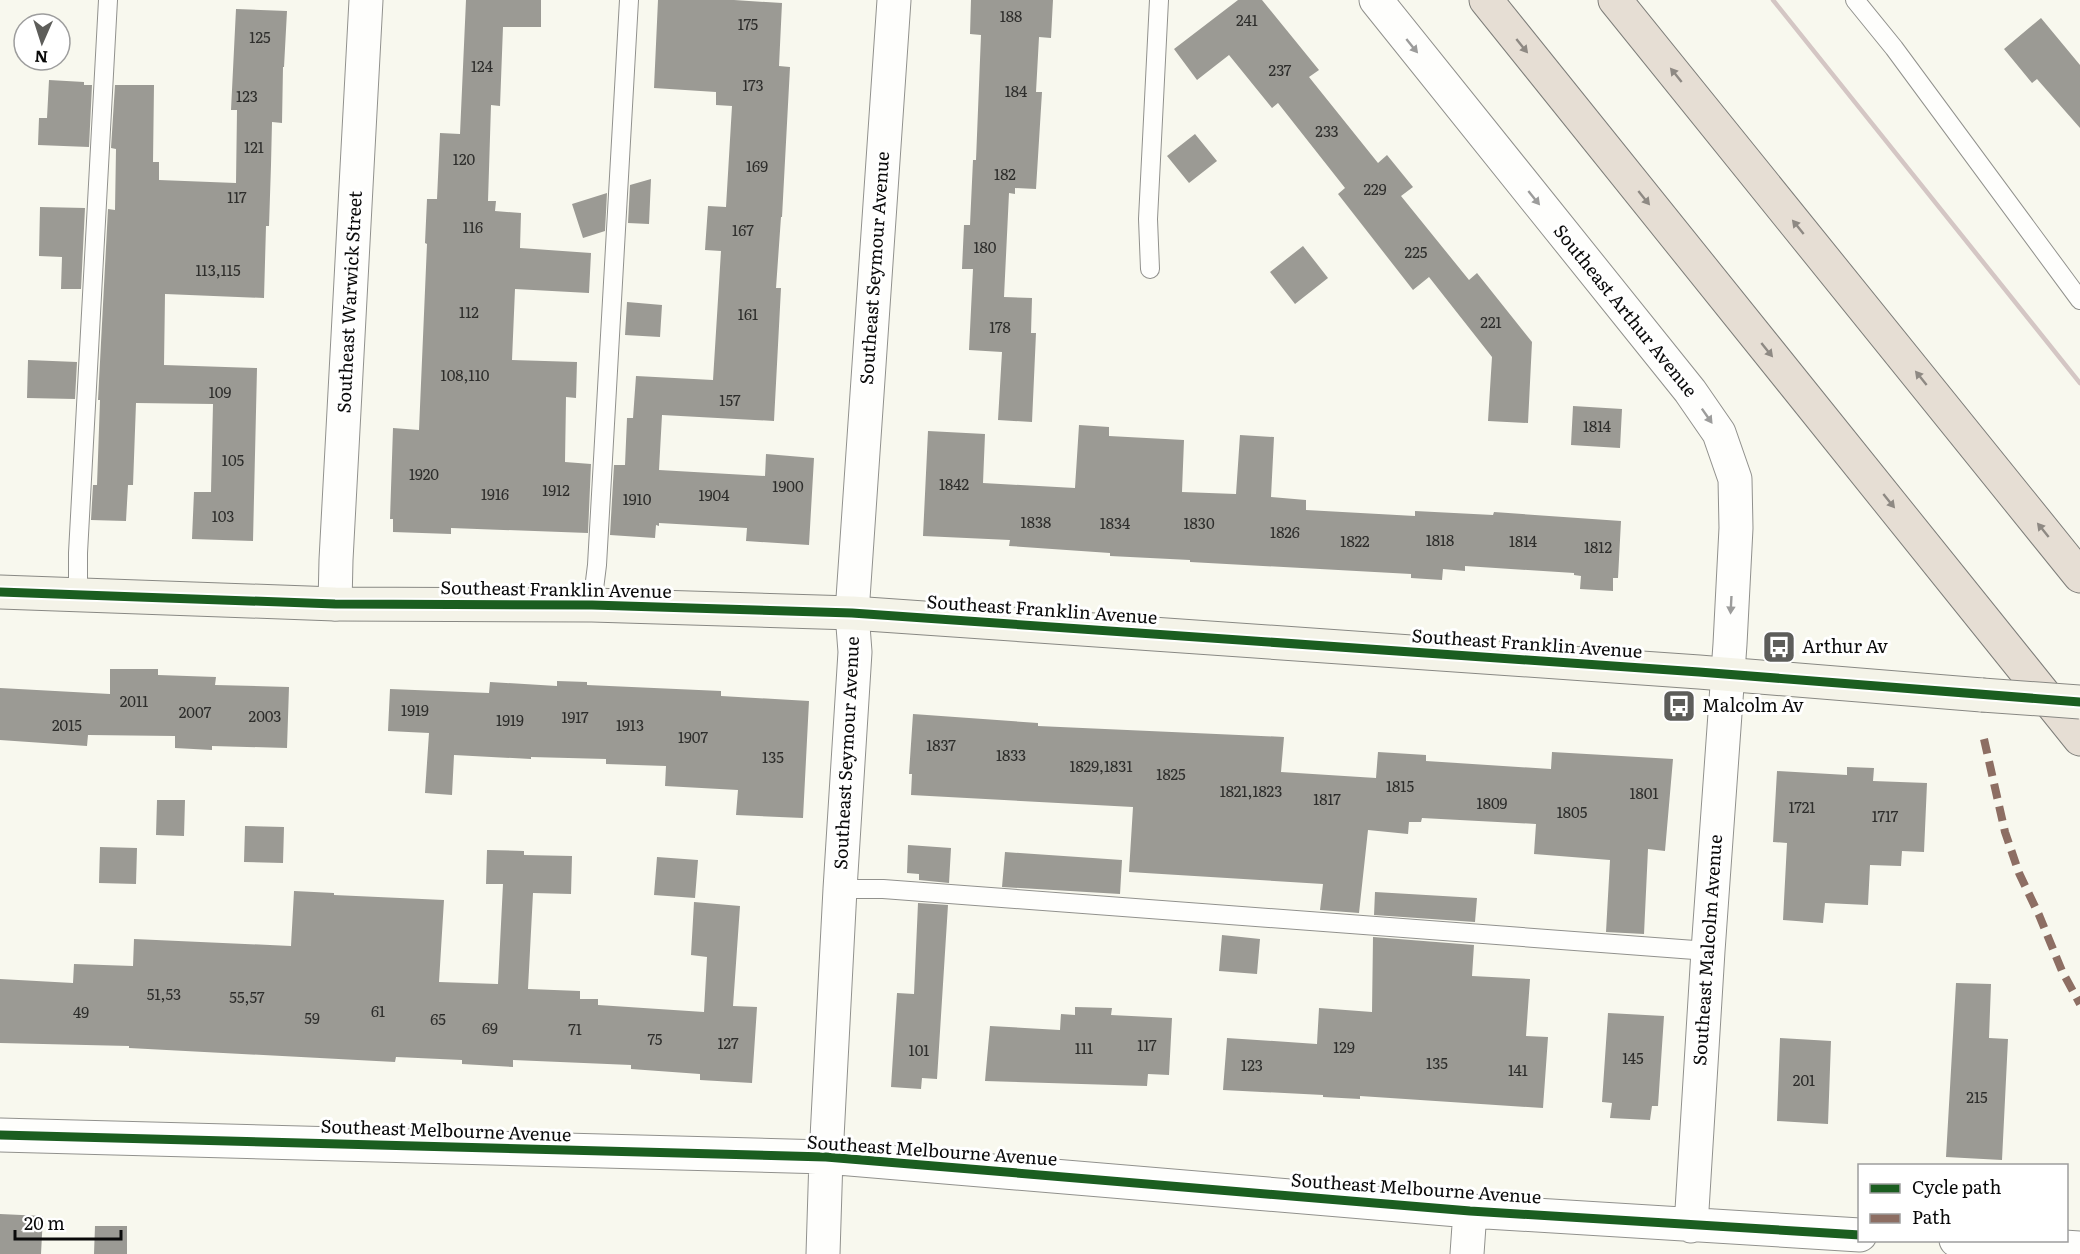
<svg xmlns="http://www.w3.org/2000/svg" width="2080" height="1254" font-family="Literata,serif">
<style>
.building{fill:#9b9a94}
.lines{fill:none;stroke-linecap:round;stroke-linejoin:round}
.lane-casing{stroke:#91918d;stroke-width:20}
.street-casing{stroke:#91918d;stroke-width:35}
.secondary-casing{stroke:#888883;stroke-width:35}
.highway-casing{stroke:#7e7e7a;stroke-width:35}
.lane{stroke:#fefefc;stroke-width:18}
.street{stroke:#fefefc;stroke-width:33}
.secondary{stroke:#f4f3e8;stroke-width:33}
.highway{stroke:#e6ded4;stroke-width:33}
.rail{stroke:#d4c6c4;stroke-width:4.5}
.secondary-bridge-casing{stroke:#888883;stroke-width:35;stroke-linecap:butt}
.secondary-bridge{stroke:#f4f3e8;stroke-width:33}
.quiet{stroke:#8d6e63;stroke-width:8;stroke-dasharray:15 8;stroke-linecap:butt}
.cycleway-casing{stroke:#fff;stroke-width:13}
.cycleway{stroke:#1b5e20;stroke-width:9}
.oneway{fill:#9c9c9b}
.oneway2{fill:#8e8983}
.labels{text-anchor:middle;stroke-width:6;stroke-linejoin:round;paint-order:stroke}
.number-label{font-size:15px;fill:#2e2e2c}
.street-label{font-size:18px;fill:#0a0a0a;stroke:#fff}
.poi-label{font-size:18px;fill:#0a0a0a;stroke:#fff;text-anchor:start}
</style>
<rect width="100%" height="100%" fill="#f8f8ee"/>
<!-- building -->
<path class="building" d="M466 0H541V27H503L500 106 491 105 488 201H496L495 211 521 213 520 248 591 253 589 293 515 289 512 360 577 362 576 398 566 397 565 462 591 464 588 533 451 528V534L393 532V519H390L393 428 419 430 427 244 425 243 427 199H437L440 133 460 134Z
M658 0H734L782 3 779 66 790 67 782 217H781L776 288H781L774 421 662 415 659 470 765 476 766 454 814 458 809 545 746 541 747 528 659 523V526L656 525 655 538 610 535 614 465H625L627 418H633L636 376 713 380 721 251 705 250 708 206 726 207 732 106 716 105V92L654 88Z
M971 0H1053L1051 38 1039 37 1036 92H1042L1036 189 1015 188V194L1009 193 1004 297 1032 298 1031 333H1036L1032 422 998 420 1002 352 969 350 973 269H962L964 225H970L973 160H976L981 35 970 34Z
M1238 0H1262L1319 70 1309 77 1378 163 1387 155 1413 187 1401 196 1469 280 1477 273 1532 342 1528 423 1488 421 1492 357 1429 277 1413 290 1338 194 1345 188 1278 103 1272 108 1229 55 1197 80 1174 49Z
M236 9 287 11 284 67H283L282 123 272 122 271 165 269 226H266L264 298 165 294 164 365 257 368 253 541 192 539 194 492H211L213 404 136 403 133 485H128L126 521 91 520 93 485H97L100 400H98L108 209 115 210 116 149 111 148 115 85H154L153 162H159V180L236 183 237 110H231Z
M2041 18 2080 65V128L2037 79 2032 83 2004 49Z
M49 80 84 82V85H92L89 147 38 145 39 118H47Z
M1195 134 1217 161 1189 183 1167 156Z
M651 179 649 224 628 223 630 185Z
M607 193 605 231 583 238 572 204Z
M40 207 85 208 81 289H61L62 257 39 256Z
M1303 246 1328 278 1295 304 1270 272Z
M627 302 662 305 660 337 625 335Z
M28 360 77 362 75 399 27 398Z
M1573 406 1622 409 1620 448 1571 445Z
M1079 425 1109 427V436L1184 440 1182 492 1236 494 1240 435 1274 437 1271 497 1306 500V510L1415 516V511L1493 515 1494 512 1621 521 1618 578H1613V591L1580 589 1581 576 1574 575V573L1465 566V571L1443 569 1442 580 1411 578V574L1190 562V560L1110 556V553L1009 546 1010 540 923 536 928 431 985 434 983 483 1075 488Z
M110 669H158V675L216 677 215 685 289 687 287 748 212 746V750L175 748V736L88 735 87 746 0 740V688L110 694Z
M557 681 587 682V685L721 691V696L809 701 803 818 736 815 738 790 665 786 666 766 606 764V759L531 757V759L454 755 452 795 425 793 429 733 388 731 390 689 489 693 490 682 557 686Z
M913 714 1038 723V726L1284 737 1281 772 1376 778 1378 752 1426 755V761L1551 769 1552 752 1673 759 1665 851 1648 849 1644 934 1606 932 1610 860 1534 854 1536 824 1422 818 1421 822H1409L1408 834 1368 830 1359 913 1320 910 1323 884 1129 872 1133 807 911 795 912 774H909Z
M1847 767 1874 768 1873 781 1927 783 1924 852 1902 851 1901 866 1870 865 1868 905 1825 903 1823 923 1783 920 1787 843 1773 842 1777 771 1847 775Z
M157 800H185L184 836 156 835Z
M245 826 284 827 283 863 244 862Z
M908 845 951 848 949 883 919 880V874L907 873Z
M100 847 137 848 136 884 99 883Z
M487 850 524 851V855L572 856 571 894 533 893 528 989 580 991V999H598V1005L704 1012 707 957 691 955 694 902 740 906 733 1006 757 1007 752 1083 700 1080V1074L631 1069V1065L513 1060V1067L462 1064V1060L396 1057 395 1062 129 1048V1046L0 1043V979L73 983 74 964 133 966 134 939 291 946 294 891 334 893V895L444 900 439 982 498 984 503 884H486Z
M1005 852 1122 860 1120 894 1002 887Z
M657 857 698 860 695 898 654 895Z
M1375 892 1477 898 1475 922 1374 915Z
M918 903 948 905 937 1079 922 1078 921 1089 891 1087 897 993 914 994Z
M1222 935 1260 939 1257 974 1219 971Z
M1373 937 1474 945 1472 976 1530 979 1526 1036 1548 1037 1543 1108 1360 1096V1099L1323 1097V1095L1223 1090 1227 1038 1317 1044 1319 1008 1372 1012Z
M1956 983 1991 984 1989 1038 2008 1039 2002 1160 1946 1157Z
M1075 1007 1112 1008 1111 1015 1172 1018 1169 1075 1148 1074 1147 1086 985 1081 990 1026 1060 1030 1061 1014 1075 1015Z
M1608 1013 1664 1016 1658 1106H1652L1650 1120 1610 1118 1612 1103 1602 1102Z
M1780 1038 1831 1041 1828 1124 1777 1121Z
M0 1214 43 1216 41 1254H0Z
M95 1226H127V1254H94Z"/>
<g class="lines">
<defs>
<path id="lane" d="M1855 0 1894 48 2080 300
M1150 269 1148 219 1159 0
M78 594V553L108 0
M592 605 597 565 629 0
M840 889H883L1708 951"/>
<path id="street" d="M1376 0 1690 391 1719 433 1735 479 1736 528 1730 644 1708 951 1691 1226
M335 604 336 560 366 0
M0 1135 826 1157 1470 1211 1860 1235
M1956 1240 2080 1248
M823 1254 826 1157 840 889 855 652 852 613 894 0
M1467 1254 1470 1211"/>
<path id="secondary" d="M0 592 335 604 592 605 852 613 1699 672 1982 695"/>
<path id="highway" d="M1486 0 2080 739
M1615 0 2080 576"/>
</defs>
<!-- lane casing -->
<use href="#lane" class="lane-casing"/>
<!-- street casing -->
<use href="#street" class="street-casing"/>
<!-- secondary casing -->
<use href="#secondary" class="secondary-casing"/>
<!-- highway casing -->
<use href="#highway" class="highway-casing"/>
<!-- lane -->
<use href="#lane" class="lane"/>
<!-- street -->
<use href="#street" class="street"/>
<!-- secondary -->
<use href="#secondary" class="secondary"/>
<!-- highway -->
<use href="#highway" class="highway"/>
<!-- rail -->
<path class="rail" d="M1773 0 2080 383"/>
<defs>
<path id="secondary-bridge" d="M1982 695 2080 702"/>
</defs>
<!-- secondary-bridge casing -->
<use href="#secondary-bridge" class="secondary-bridge-casing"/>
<!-- secondary-bridge -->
<use href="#secondary-bridge" class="secondary-bridge"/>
<!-- quiet -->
<path class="quiet" d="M1984 739 2005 832 2019 873 2039 915 2062 971 2080 1004"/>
<defs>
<path id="cycleway" d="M0 592 335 604 592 605 852 613 1699 672 2080 702
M0 1135 826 1157 1470 1211 1860 1235"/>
</defs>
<!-- cycleway casing -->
<use href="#cycleway" class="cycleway-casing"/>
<!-- cycleway -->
<use href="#cycleway" class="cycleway"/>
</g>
<!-- one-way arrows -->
<defs><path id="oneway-solid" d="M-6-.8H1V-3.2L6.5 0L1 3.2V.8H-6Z" transform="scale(1.5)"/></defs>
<g class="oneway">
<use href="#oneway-solid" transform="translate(1412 46) rotate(51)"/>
<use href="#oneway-solid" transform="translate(1534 198) rotate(51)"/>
<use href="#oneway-solid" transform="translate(1707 416) rotate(55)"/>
<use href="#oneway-solid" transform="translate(1731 605) rotate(93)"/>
</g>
<g class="oneway2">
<use href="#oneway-solid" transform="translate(1522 46) rotate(51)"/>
<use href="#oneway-solid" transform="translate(1676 75) rotate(-129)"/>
<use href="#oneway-solid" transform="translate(1644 198) rotate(51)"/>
<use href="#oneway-solid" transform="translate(1798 227) rotate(-129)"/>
<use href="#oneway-solid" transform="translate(1767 350) rotate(51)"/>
<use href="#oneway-solid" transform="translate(1921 378) rotate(-129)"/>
<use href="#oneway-solid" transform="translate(1889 501) rotate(51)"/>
<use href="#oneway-solid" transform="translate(2043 530) rotate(-129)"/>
</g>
<!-- icons -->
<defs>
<symbol id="bus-square" viewBox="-11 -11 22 22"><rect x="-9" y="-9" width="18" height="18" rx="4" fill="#5d5d5a" stroke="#fff"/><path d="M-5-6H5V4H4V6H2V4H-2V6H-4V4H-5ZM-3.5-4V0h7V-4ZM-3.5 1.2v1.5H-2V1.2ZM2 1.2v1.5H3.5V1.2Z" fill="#fff"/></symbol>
</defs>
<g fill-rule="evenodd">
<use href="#bus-square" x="1760" y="628" width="38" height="38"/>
<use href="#bus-square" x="1660" y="687" width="38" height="38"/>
</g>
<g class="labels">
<!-- number labels -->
<g class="number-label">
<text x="1011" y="22">188</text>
<text x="1247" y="26">241</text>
<text x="748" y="30">175</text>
<text x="260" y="43">125</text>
<text x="482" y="72">124</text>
<text x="1280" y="76">237</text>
<text x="753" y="91">173</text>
<text x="1016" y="97">184</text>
<text x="247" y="102">123</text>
<text x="1327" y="137">233</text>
<text x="254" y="153">121</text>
<text x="464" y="165">120</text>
<text x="757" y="172">169</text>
<text x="1005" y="180">182</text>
<text x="1375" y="195">229</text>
<text x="237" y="203">117</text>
<text x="473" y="233">116</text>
<text x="743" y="236">167</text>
<text x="985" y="253">180</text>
<text x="1416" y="258">225</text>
<text x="218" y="276">113,115</text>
<text x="469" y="318">112</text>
<text x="748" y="320">161</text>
<text x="1491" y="328">221</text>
<text x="1000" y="333">178</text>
<text x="465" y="381">108,110</text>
<text x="220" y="398">109</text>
<text x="730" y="406">157</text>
<text x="1597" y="432">1814</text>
<text x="233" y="466">105</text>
<text x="424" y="480">1920</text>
<text x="954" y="490">1842</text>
<text x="788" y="492">1900</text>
<text x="556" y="496">1912</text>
<text x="495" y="500">1916</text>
<text x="714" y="501">1904</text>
<text x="637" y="505">1910</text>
<text x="223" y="522">103</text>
<text x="1036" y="528">1838</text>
<text x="1115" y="529">1834</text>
<text x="1199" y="529">1830</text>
<text x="1285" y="538">1826</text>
<text x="1440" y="546">1818</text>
<text x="1355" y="547">1822</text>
<text x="1523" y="547">1814</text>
<text x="1598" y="553">1812</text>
<text x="134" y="707">2011</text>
<text x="415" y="716">1919</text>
<text x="195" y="718">2007</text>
<text x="265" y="722">2003</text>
<text x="575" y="723">1917</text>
<text x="510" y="726">1919</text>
<text x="67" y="731">2015</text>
<text x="630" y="731">1913</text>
<text x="693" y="743">1907</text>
<text x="941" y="751">1837</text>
<text x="1011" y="761">1833</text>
<text x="773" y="763">135</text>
<text x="1101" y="772">1829,1831</text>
<text x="1171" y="780">1825</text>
<text x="1400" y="792">1815</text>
<text x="1251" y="797">1821,1823</text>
<text x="1644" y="799">1801</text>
<text x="1327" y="805">1817</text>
<text x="1492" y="809">1809</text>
<text x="1802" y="813">1721</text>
<text x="1572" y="818">1805</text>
<text x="1885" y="822">1717</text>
<text x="164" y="1000">51,53</text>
<text x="247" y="1003">55,57</text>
<text x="378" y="1017">61</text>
<text x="81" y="1018">49</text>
<text x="312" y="1024">59</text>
<text x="438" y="1025">65</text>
<text x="490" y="1034">69</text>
<text x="575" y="1035">71</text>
<text x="655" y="1045">75</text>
<text x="728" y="1049">127</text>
<text x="1147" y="1051">117</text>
<text x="1344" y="1053">129</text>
<text x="1084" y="1054">111</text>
<text x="919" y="1056">101</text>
<text x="1633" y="1064">145</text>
<text x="1437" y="1069">135</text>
<text x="1252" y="1071">123</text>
<text x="1518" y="1076">141</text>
<text x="1804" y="1086">201</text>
<text x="1977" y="1103">215</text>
</g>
<!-- street labels -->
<g class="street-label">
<text transform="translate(875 268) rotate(-86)" y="6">Southeast Seymour Avenue</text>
<text transform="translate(350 302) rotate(-87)" y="6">Southeast Warwick Street</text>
<text transform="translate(1625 311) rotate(51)" y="6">Southeast Arthur Avenue</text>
<text transform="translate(556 590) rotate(1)" y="6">Southeast Franklin Avenue</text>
<text transform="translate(1042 610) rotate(4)" y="6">Southeast Franklin Avenue</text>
<text transform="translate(1527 644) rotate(4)" y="6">Southeast Franklin Avenue</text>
<text transform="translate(847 753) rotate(-87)" y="6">Southeast Seymour Avenue</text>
<text transform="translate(1708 950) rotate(-86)" y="6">Southeast Malcolm Avenue</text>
<text transform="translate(446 1131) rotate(2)" y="6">Southeast Melbourne Avenue</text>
<text transform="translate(932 1151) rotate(4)" y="6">Southeast Melbourne Avenue</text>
<text transform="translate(1416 1189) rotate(4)" y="6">Southeast Melbourne Avenue</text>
</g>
<!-- poi labels -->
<g class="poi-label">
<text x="1802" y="653">Arthur Av</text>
<text x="1702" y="712">Malcolm Av</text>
</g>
</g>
<!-- legend -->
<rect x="1858" y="1164" width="210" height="78" fill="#ffffff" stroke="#9d9d9d" stroke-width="1.5"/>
<rect x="1870" y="1184" width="30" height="9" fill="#1b5e20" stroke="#9d9d9d" stroke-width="1.5"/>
<text x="1912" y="1194" font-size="18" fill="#0a0a0a">Cycle path</text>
<rect x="1870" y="1214" width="30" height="9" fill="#8d6e63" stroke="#9d9d9d" stroke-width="1.5"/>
<text x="1912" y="1224" font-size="18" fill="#0a0a0a">Path</text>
<!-- north arrow -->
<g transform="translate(42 42) rotate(183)"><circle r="28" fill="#ffffff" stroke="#9d9d9d" stroke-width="1.5"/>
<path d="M0-4.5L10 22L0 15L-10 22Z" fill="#5d5d5a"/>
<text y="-9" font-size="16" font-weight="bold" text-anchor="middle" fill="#0a0a0a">N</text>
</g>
<!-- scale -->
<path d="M15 1230v9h106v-9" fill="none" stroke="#0a0a0a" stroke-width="3"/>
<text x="24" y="1230" font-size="18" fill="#0a0a0a" stroke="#ffffff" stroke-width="4.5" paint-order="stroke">20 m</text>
</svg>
